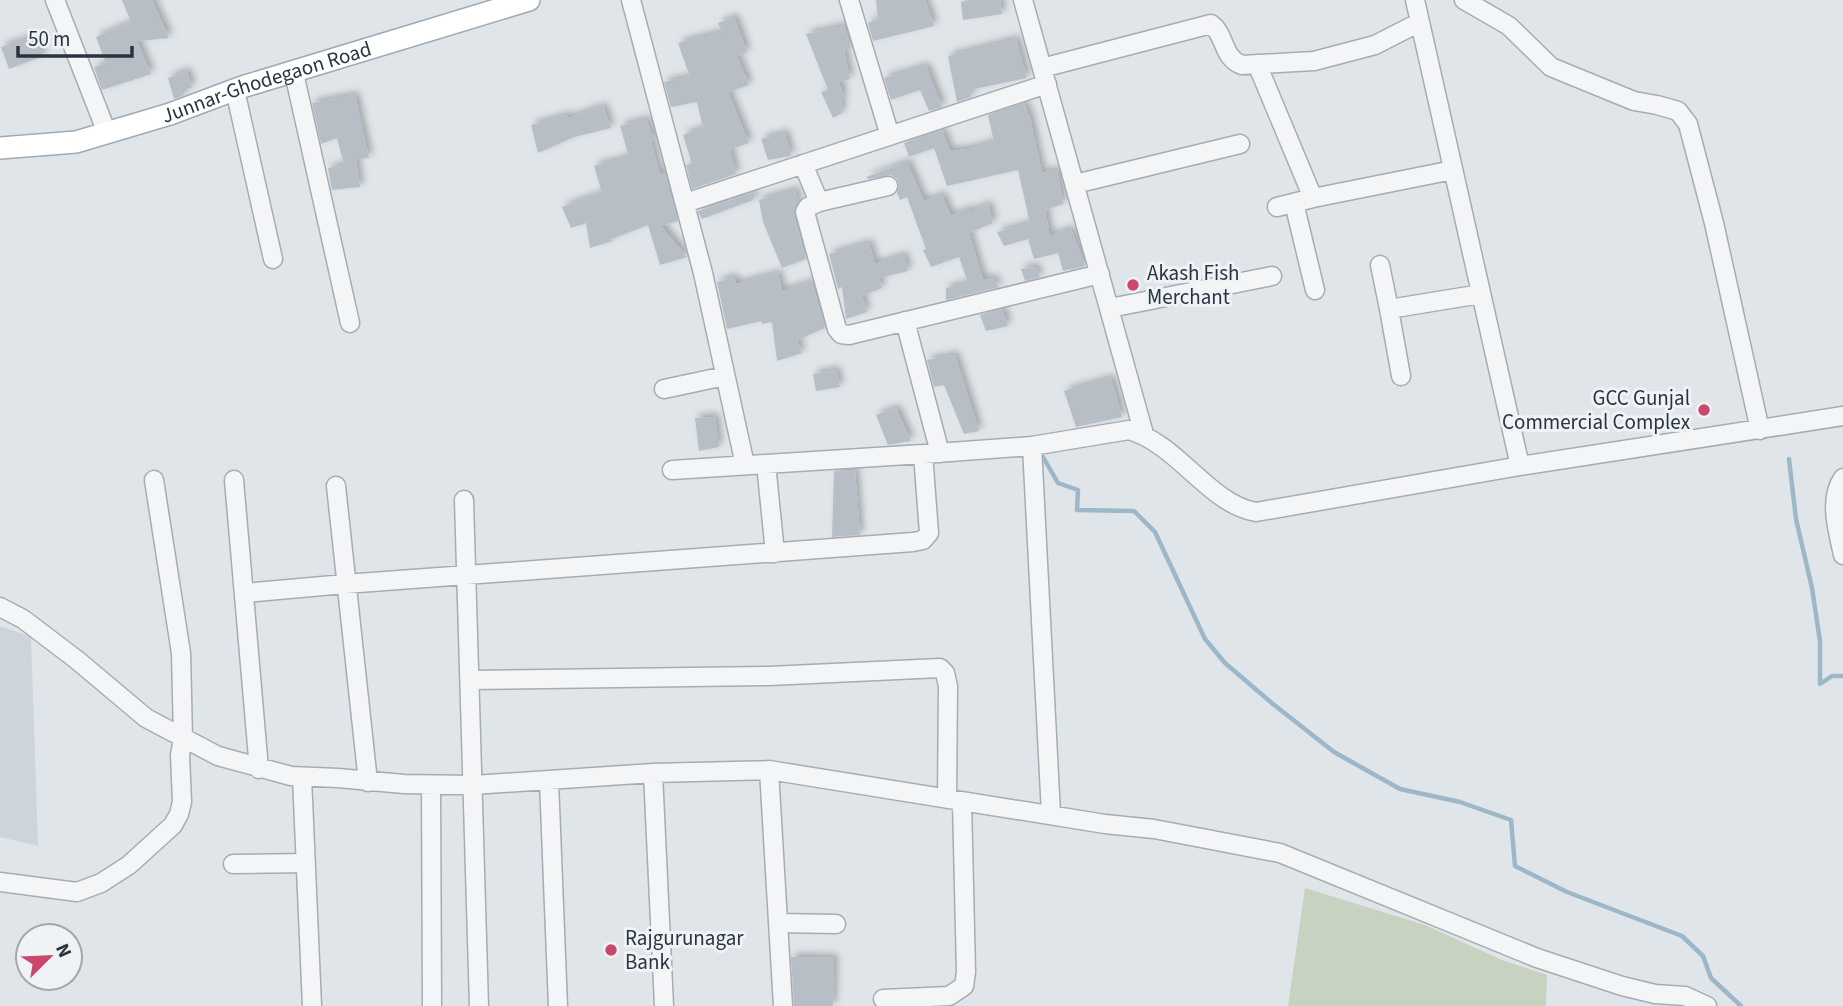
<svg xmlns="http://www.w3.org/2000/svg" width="1843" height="1006" font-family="'Source Sans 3',sans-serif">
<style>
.built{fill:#ced4db}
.green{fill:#c8d2c1}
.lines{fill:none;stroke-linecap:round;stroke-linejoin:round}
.stream{stroke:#9bb7c8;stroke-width:4.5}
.building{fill:#b7bec5;filter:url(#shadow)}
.minor-casing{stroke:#a5acb3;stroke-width:21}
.major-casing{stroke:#9faab4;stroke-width:24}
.minor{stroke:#f3f5f7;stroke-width:18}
.major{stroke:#fff;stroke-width:21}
.poi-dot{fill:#cc476c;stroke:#eff3f6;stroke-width:2.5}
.labels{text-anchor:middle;stroke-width:6;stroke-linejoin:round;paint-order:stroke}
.street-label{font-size:21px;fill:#293440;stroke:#eff3f6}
.poi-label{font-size:21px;fill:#293440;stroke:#eff3f6;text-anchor:start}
</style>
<defs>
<filter id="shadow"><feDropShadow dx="4" dy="-4" stdDeviation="3.5" flood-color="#0004"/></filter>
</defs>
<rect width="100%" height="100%" fill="#e0e5e9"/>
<!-- built -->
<path class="built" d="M0 626 31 637 38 846 0 837Z"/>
<!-- green -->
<path class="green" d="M1305 888 1425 925 1502 960 1547 975 1546 1006H1288Z"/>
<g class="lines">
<!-- stream -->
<path class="stream" d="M1043 457 1058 483 1078 490 1077 510 1134 511 1155 532 1205 639 1225 663 1273 704 1334 752 1400 789 1460 802 1511 820 1515 866 1567 892 1682 936 1703 956 1711 978 1741 1006
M1789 459 1796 519 1812 588 1820 641V684L1832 676H1843"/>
</g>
<!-- building -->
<path class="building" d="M122 0H152L169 38 137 41 151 74 102 90 94 67 106 64 96 37 131 22Z
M876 0H925L934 26 873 41 868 23 878 19Z
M972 0H1000L1002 14 963 20 961 2Z
M734 17 747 52 737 56 749 85 728 92 749 143 730 149 736 174 692 189 686 165 692 164 683 135 703 128 697 102 671 107 664 82 690 77 678 43 722 32 718 23Z
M844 26 851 47 844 50 850 79 839 82 844 97 841 98 842 113 833 118 821 92 828 90 806 34Z
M33 37 43 56 9 69 1 47Z
M1016 39 1027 78 969 90 971 97 957 102 948 56Z
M926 66 942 107 929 111 920 90 891 100 884 78Z
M187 71 192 88 184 89V95L174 99 168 78Z
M355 95 369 158 356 159 360 187 332 190 328 168 344 165 337 138 321 144 312 103Z
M1024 103 1030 118 1042 173 1057 170 1063 204 1045 210 1050 236 1071 229 1085 266 1063 271 1058 253 1034 259 1028 239 1004 246 997 232 1030 223 1018 170 947 186 934 148 909 157 904 143 942 130 950 151 968 149 994 142 988 115Z
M603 106 611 128 574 137 538 153 531 125 567 115 568 118Z
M646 119 654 140 651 141 660 174 665 173 678 221 661 226 687 257 660 265 648 225 611 239 612 241 590 248 586 223 571 228 562 207 602 193 594 166 629 157 620 126Z
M785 133 791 156 768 160 761 139Z
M907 162 924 201 942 195 951 216 968 209 969 212 988 204 993 223 969 233 983 280 993 278 999 287 946 300V288L968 283 959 257 931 267 923 250 926 249 907 197 900 200 897 193 899 184 897 179 891 175 869 179 866 177Z
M795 190 798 201 794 214 806 259 782 268 763 222 759 200Z
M755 192 753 200 702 219 699 214 698 211Z
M869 243 875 264 904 255 908 271 879 278 882 288 862 296 867 312 846 319 842 287 838 289 829 254Z
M1035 267 1040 277 1025 281 1021 269Z
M778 273 782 291 812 282 825 328 797 340 802 353 777 361 772 322 762 324V321L727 329 717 282 734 277 736 284Z
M1002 309 1008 326 986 331 980 315Z
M955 355 979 431 964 434 944 385 934 387 927 360Z
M836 370 840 387 816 391 813 374Z
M1111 378 1122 417 1076 427 1064 391Z
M896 408 911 441 888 445 876 415Z
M715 417 719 447 699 451 695 418Z
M855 470 860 535 832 537 834 471Z
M791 957 834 958 833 1006H794Z"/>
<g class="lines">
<defs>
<path id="minor" d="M55 0 107 133
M631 0 703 273 745 465
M849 0 890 136
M1023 0 1144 434
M1415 0 1520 466
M1464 0 1509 26 1551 67 1634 101 1657 105 1678 111 1688 124 1714 223 1760 430
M1257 64 1313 198
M1042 68 1211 24C1226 35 1222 58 1242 65L1314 61 1375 45 1420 22
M294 73 350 323
M235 90 273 259
M803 164 819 202 808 207 805 212 837 329 841 334 849 335 1100 274
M1075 184 1240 144
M819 202 888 186
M685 203 1047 84
M1294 203 1315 290
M1277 207 1313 198 1453 170
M1380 265 1389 309 1481 294
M1110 308 1272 276
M1389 309 1401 376
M905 321 940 453
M664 389 725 376
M1032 446 1051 814
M766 464 775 553
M672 470 923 454
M1843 478C1828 500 1838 531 1843 555
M234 480 259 769
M336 486 368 782
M464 500 479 1006
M244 593 345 584 913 542 923 540 929 533 923 454 1032 446 1129 430C1178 444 1209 504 1256 512L1520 466 1843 416
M0 607 23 619 77 660 146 718 218 756 291 776 338 778 404 784 473 785 653 773 769 770 1105 824 1154 829 1280 853 1537 958 1622 986 1655 994 1685 996 1707 1006
M470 680 769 676 940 668 945 673 948 686 947 799
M769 770 783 1006
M653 773 664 1006
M302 777 312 1006
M549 781 558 1006
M431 785 432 1006
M233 864 306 863
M0 882 77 892 101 883 129 865 173 825 179 814 182 802 180 755 183 738 181 653 154 480
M778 923 836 924
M883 999 949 996 964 986 966 972 962 802"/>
<g id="major">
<path id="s1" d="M0 148 76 142 170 114 242 87 529 0"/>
</g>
</defs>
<!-- minor casing -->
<use href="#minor" class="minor-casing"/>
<!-- major casing -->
<use href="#major" class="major-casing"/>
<!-- minor -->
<use href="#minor" class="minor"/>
<!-- major -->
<use href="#major" class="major"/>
</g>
<!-- markers -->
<g class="poi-dot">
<circle cx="1133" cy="285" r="7"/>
<circle cx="1704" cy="410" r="7"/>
<circle cx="611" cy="950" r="7"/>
</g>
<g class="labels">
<!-- street labels -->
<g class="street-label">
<text dy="7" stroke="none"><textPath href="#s1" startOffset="276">Junnar-Ghodegaon Road</textPath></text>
</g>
<!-- poi labels -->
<g class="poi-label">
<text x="1147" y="280">Akash Fish<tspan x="1147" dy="24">Merchant</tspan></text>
<text x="1690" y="405" text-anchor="end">GCC Gunjal<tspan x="1690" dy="24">Commercial Complex</tspan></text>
<text x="625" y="945">Rajgurunagar<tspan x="625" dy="24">Bank</tspan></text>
</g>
</g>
<!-- north arrow -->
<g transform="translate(49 957) rotate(66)"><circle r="33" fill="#eff3f6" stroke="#a0a7ad" stroke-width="2"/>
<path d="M0-5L12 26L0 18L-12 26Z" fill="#cc476c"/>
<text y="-10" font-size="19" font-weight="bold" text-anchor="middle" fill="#293440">N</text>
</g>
<!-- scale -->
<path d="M18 46v10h114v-10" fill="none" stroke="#293440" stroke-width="3.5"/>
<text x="28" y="46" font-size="21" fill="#293440" stroke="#eff3f6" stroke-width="5" paint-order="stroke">50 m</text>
</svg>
